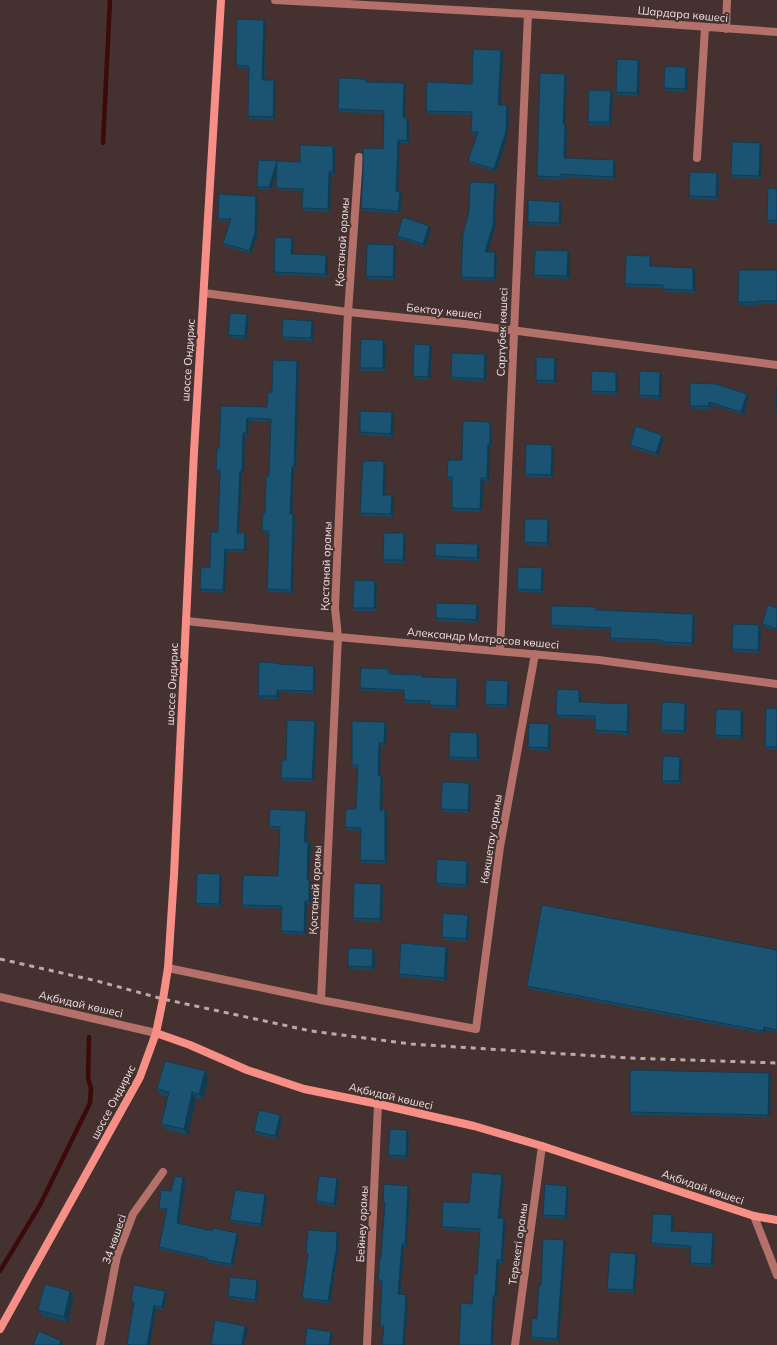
<svg xmlns="http://www.w3.org/2000/svg" width="777" height="1345" font-family="Mulish,sans-serif">
<style>
.lines{fill:none;stroke-linecap:round;stroke-linejoin:round}
.stream{stroke:#3c0a09;stroke-width:4.5}
.street{stroke:#b3716a;stroke-width:8}
.secondary{stroke:#f88f86;stroke-width:8}
.rail{stroke:#baaba9;stroke-width:3;stroke-dasharray:5 5;stroke-linecap:butt}
.wall{fill:#174863}
.shaded-wall{fill:#133b50}
.building{fill:#1b5473;stroke:#133b50}
.labels{text-anchor:middle;stroke-width:4;stroke-linejoin:round;paint-order:stroke}
.street-label{font-size:11px;fill:#eee1e0;stroke:#45312f}
</style>
<rect width="100%" height="100%" fill="#45312f"/>
<g class="lines">
<!-- stream -->
<path class="stream" d="M103 143 110 0
M0 1271 40 1205 90 1103 91 1088 88 1078 89 1037"/>
<!-- street -->
<path class="street" d="M275 0 528 14 777 32
M726 29 727 0
M697 158 705 28
M204 293 348 312 465 324 777 365
M186 621 338 637 599 660 777 684
M500 651 528 14
M168 968 321 1000 476 1029 500 847 535 654
M0 997 156 1033
M321 1000 338 637 335 608 348 312 359 157
M754 1216 777 1275
M100 1345 117 1256 133 1214 163 1172
M367 1345 378 1104
M515 1345 542 1146"/>
<!-- secondary -->
<path class="secondary" d="M156 1033 190 1045 247 1070 304 1089 378 1104 474 1126 542 1146 754 1216 777 1220
M0 1329 140 1077 156 1033 163 999 168 968 174 875 194 452 221 0"/>
<!-- rail -->
<path class="rail" d="M0 959 97 981 163 999 311 1031 411 1044 628 1058 777 1063"/>
</g>
<!-- wall -->
<path class="wall" d="M266 23 265 80 276 83 275 120 250 119 248 116 249 69 238 68 236 65Z
M501 50 503 53 501 105 509 108 508 134 496 172 471 164 468 161 477 135H473L471 132V115L428 114 426 111 472 84Z
M640 63 639 96 618 95 616 92Z
M688 70 687 92 666 91 664 88Z
M567 77 565 124 567 127 566 158 616 163 615 180 563 177V180L539 179 537 176Z
M368 82 406 86 405 117 407 118 409 120V144L400 143 398 191H400L402 194 400 214 363 211 361 208 383 149 384 114 340 112 338 109Z
M613 94 611 125H590L588 122Z
M333 146 335 149V175L331 174 330 212 304 211 302 208 303 191 278 190 276 188 277 172 271 190H259L257 187 258 160 300 162Z
M762 146 761 179 733 178 731 175Z
M719 176 718 200 691 199 689 196Z
M495 183 497 186 495 228 488 252 497 255 496 281 463 280 461 277Z
M777 189V224L769 223 767 220Z
M256 196 258 199 257 236 251 254 225 246 223 243 230 222 220 221 218 219Z
M560 202 562 204 561 226 530 225 528 222Z
M431 229 425 247 399 239 397 236Z
M292 238 294 241 293 254 326 255 328 258V277L276 275 274 272Z
M394 245 396 248 395 280 368 279 366 276Z
M570 254V279L536 278 534 275Z
M652 259V266L696 271 695 293 665 292 663 288 627 287 625 284Z
M777 270V304H759V305H740L738 302Z
M249 317 247 339 230 338 228 335Z
M312 321 314 324 313 341 284 340 282 337Z
M383 340 386 343 385 371H362L360 368Z
M430 345 432 348 430 380 415 379 413 376Z
M487 357 486 382 453 380 451 377Z
M297 361 299 364 296 470H294L292 514 295 517 293 593 269 592 267 589 268 534 265 533 262 531 269 476 271 422 249 421 248 436H245L244 474H242L239 533H245L247 536 246 552H227L225 593 202 592 200 589 210 567 218 532 220 473H218L216 470 219 448 221 406 267 407 272 392Z
M557 361 556 384 538 383 536 380Z
M616 372 618 375V395L593 394 591 391Z
M662 375 661 399 641 398 639 395Z
M690 383 749 397 744 415 711 405V409H692L690 406Z
M392 412 394 415 393 437 362 435 360 432Z
M490 422 492 425V447H490L489 481H484L482 512 454 511 452 508V480H449L447 477 462 460Z
M664 438 658 456 632 448 630 445Z
M554 448 553 478 527 477 525 474Z
M384 461 386 464 385 495 394 498 393 517 362 516 360 513Z
M548 519 550 522 549 546 526 545 524 542Z
M406 536 405 563H385L383 560Z
M480 547 479 561 437 559 435 556Z
M542 568 544 571 543 593 519 592 517 589Z
M375 581 377 584 376 611H355L353 608Z
M479 607 478 623 438 621 436 618Z
M777 608V631L764 627 762 624Z
M598 610 693 614 695 617 694 646 664 645 663 643 613 641 610 638 611 630 553 628 551 625Z
M761 628 760 653 734 652 732 649Z
M279 664 314 666 316 669 315 694 279 692V699H260L258 696Z
M391 672V674L459 681 458 709 432 708 430 705V703H406L404 700V692L362 691 360 688Z
M508 681 510 684 509 708 487 707 485 704Z
M579 690 581 693V702L630 706 629 735 597 733 595 730V719L559 718 556 715Z
M685 703 687 706 686 734 663 733 661 730Z
M777 709V750H767L765 747Z
M741 710 744 713 743 739 717 738 715 735Z
M385 722 387 725 386 746H381L380 776 383 779 382 810H385L387 813V864L362 863 360 860 361 831 347 830 345 827 356 809 358 768H354L352 765Z
M317 724 314 782 283 781 281 778 286 760Z
M551 727 550 751 530 750 528 747Z
M477 733 479 736V761L451 760 449 757Z
M680 757 682 759 681 784H664L662 781Z
M469 783 471 786 470 813 443 812 441 809Z
M308 814 307 842H308L311 845 309 880 311 882V904H307L306 935 283 934 281 931 282 909 244 908 242 905 278 876 280 829H271L269 826Z
M467 861 469 864 468 888 438 886 436 883Z
M220 874 222 877 221 907 198 906 196 903Z
M383 887 382 922 355 921 353 918Z
M468 915 470 918 468 942 444 940 442 937Z
M449 950 446 981 401 977 399 974Z
M777 950V1032L766 1030 765 1034 529 989 527 986Z
M375 952V970L350 969 348 966Z
M771 1075 770 1117 632 1115 630 1112Z
M209 1077 203 1100 196 1098 188 1135 166 1130 161 1124 168 1097 161 1095 157 1089Z
M280 1115 282 1118 277 1139 256 1134 254 1131Z
M409 1133 408 1159 390 1158 388 1155Z
M502 1175 504 1178 500 1218H504L506 1221 503 1263H499L497 1299H495L493 1345H459L472 1304 477 1275 480 1232 444 1230 442 1227Z
M186 1180 180 1224 212 1231 237 1233 239 1236 233 1267 209 1263 208 1260 161 1250 159 1247 167 1211 161 1210 159 1208 171 1191Z
M339 1181 336 1207 318 1204 316 1201Z
M408 1186 410 1189 407 1247H404L401 1294 406 1295 408 1297 405 1345H382L384 1328H382L380 1325 382 1283H380L378 1280 381 1257 385 1204 383 1202Z
M569 1189 567 1219 545 1218 543 1215Z
M267 1197 263 1227 233 1223 230 1220Z
M672 1215 674 1218 673 1231 715 1236 713 1267 692 1266 690 1263 691 1249 653 1246 651 1243Z
M339 1235 338 1258H337L330 1304 304 1300 302 1298 308 1255 306 1253Z
M566 1243 559 1342 533 1340 531 1337 537 1319 541 1285Z
M636 1254 638 1257 635 1293 609 1292 607 1289Z
M259 1283 257 1303 230 1299 228 1296Z
M70 1291 74 1297 68 1323 43 1316 38 1310Z
M165 1291 167 1293 164 1310 156 1309 150 1345H127V1344L134 1304 131 1301Z"/>
<!-- shaded-wall -->
<path class="shaded-wall" d="M264 20 266 23 264 83 262 80Z
M501 50 503 53 501 108 498 105Z
M638 60 640 63 639 96 637 93Z
M686 67 688 70 687 92 685 89Z
M565 74 567 77 565 127 563 124Z
M274 80 276 83 275 120 273 117Z
M404 83 406 86 405 120 403 117Z
M611 91 613 94 611 125 609 122Z
M507 105 509 108 508 134 496 172 494 169Z
M407 118 409 120V144L407 141Z
M565 124 567 127 566 161 564 158Z
M398 140 400 143 398 194 396 191Z
M760 143 762 146 761 179 759 176Z
M333 146 335 149V175L333 172Z
M614 160 616 163 615 180 613 177Z
M277 161 279 164 271 190 269 187Z
M329 172 331 174 330 212 328 209Z
M717 173 719 176 718 200 716 197Z
M495 183 497 186 495 228 487 255 485 252Z
M400 191 402 194 400 214 398 211Z
M256 196 258 199 257 236 251 254 249 251Z
M560 202 562 204 561 226 559 223Z
M429 226 431 229 425 247 423 244Z
M292 238 294 241 293 257 291 254Z
M394 245 396 248 395 280 393 277Z
M568 251 570 254V279L567 276Z
M495 252 497 255 496 281 494 278Z
M326 255 328 258V277L325 274Z
M650 256 652 259V269L650 266Z
M693 268 696 271 695 293 693 290Z
M247 314 249 317 247 339 245 336Z
M312 321 314 324 313 341 311 338Z
M383 340 386 343 385 371 383 368Z
M430 345 432 348 430 380 428 377Z
M485 354 487 357 486 382 484 379Z
M555 358 557 361 556 384 554 381Z
M297 361 299 364 296 470 294 467Z
M616 372 618 375V395L616 392Z
M660 372 662 375 661 399 659 396Z
M747 394 749 397 744 415 741 412Z
M709 402 711 405V409L709 406Z
M392 412 394 415 393 437 391 434Z
M247 418 249 421 248 436 246 433Z
M490 422 492 425V447L490 444Z
M243 433 245 436 244 474 242 471Z
M662 435 664 438 658 456 656 453Z
M488 444 490 447 489 481 487 478Z
M552 445 554 448 553 478 551 475Z
M384 461 386 464 385 498 383 495Z
M292 467 294 470 292 517 290 514Z
M240 471 242 474 239 536 237 533Z
M481 478 484 481 482 512 480 509Z
M392 495 394 498 393 517 391 514Z
M293 514 295 517 293 593 291 590Z
M548 519 550 522 549 546 547 543Z
M245 533 247 536 246 552 244 550Z
M404 533 406 536 405 563 403 560Z
M478 544 480 547 479 561 477 558Z
M225 549 227 552 225 593 223 590Z
M542 568 544 571 543 593 541 590Z
M375 581 377 584 376 611 374 608Z
M477 604 479 607 478 623 476 620Z
M693 614 695 617 694 646 692 643Z
M759 625 761 628 760 653 758 650Z
M314 666 316 669 315 694 313 691Z
M457 678 459 681 458 709 456 706Z
M508 681 510 684 509 708 507 705Z
M277 690 279 692V699L277 696Z
M579 690 581 693V705L579 702Z
M685 703 687 706 686 734 684 731Z
M628 704 630 706 629 735 627 732Z
M741 710 744 713 743 739 741 736Z
M315 721 317 724 314 782 312 779Z
M385 722 387 725 386 746 384 743Z
M549 724 551 727 550 751 548 748Z
M477 733 479 736V761L477 758Z
M379 743 381 746 380 779 378 776Z
M680 757 682 759 681 784 679 781Z
M381 776 383 779 382 813 380 810Z
M469 783 471 786 470 813 468 810Z
M385 810 387 813V864L385 861Z
M306 811 308 814 307 845 304 842Z
M308 842 311 845 309 880 311 882V904L309 901 307 879Z
M467 861 469 864 468 888 466 885Z
M220 874 222 877 221 907 219 904Z
M381 884 383 887 382 922 380 919Z
M305 901 307 904 306 935 304 932Z
M468 915 470 918 468 942 466 939Z
M446 947 449 950 446 981 444 978Z
M373 949 375 952V970L372 967Z
M764 1027 766 1030 765 1034 763 1031Z
M205 1071 209 1077 203 1100 199 1094Z
M769 1073 771 1075 770 1117 768 1115Z
M192 1092 196 1098 188 1135 184 1129Z
M280 1115 282 1118 277 1139 275 1136Z
M407 1130 409 1133 408 1159 406 1156Z
M502 1175 504 1178 500 1221 498 1218Z
M183 1177 186 1180 179 1226 177 1223Z
M337 1178 339 1181 336 1207 334 1204Z
M408 1186 410 1189 407 1247 405 1244Z
M567 1186 569 1189 567 1219 565 1216Z
M265 1194 267 1197 263 1227 261 1224Z
M672 1215 674 1218 673 1234 671 1231Z
M504 1218 506 1221 503 1263 501 1260Z
M337 1232 339 1235 338 1258 336 1255Z
M237 1233 239 1236 233 1267 231 1264Z
M713 1233 715 1236 713 1267 711 1264Z
M564 1240 566 1243 559 1342 557 1339Z
M402 1244 404 1247 400 1297 398 1294Z
M636 1254 638 1257 635 1293 633 1290Z
M335 1255 337 1258 330 1304 328 1301Z
M497 1260 499 1263 497 1299 495 1296Z
M257 1280 259 1283 257 1303 255 1300Z
M70 1291 74 1297 68 1323 64 1317Z
M165 1291 167 1293 164 1310 162 1307Z
M406 1295 408 1297 405 1345H403Z
M493 1296 495 1299 493 1345H491Z
M154 1306 156 1309 150 1345H147Z
M245 1326 248 1329 244 1345H242Z
M331 1332 333 1335 331 1345H329Z
M61 1341 63 1344V1345H59Z"/>
<!-- building -->
<path class="building" d="M237 19 264 20 262 80H274L273 117 248 116 249 66 236 65Z
M473 49 501 50 498 105H507L506 131 494 169 468 161 478 132H471L472 112 426 111 427 82 472 84Z
M617 59 638 60 637 93 616 92Z
M665 66 686 67 685 89 664 88Z
M540 73 565 74 563 124H565L564 158 614 160 613 177 561 174V177L537 176Z
M339 78 366 79V82L404 83 403 117 407 118V141L398 140 396 191H400L398 211 361 208 363 175V148L383 149 384 111 338 109Z
M589 90 611 91 609 122H588Z
M732 142 760 143 759 176 731 175Z
M300 145 333 146V172H329L328 209 302 208 303 189 276 188 277 161 269 187H257L258 160 300 162Z
M690 172 717 173 716 197 689 196Z
M470 182 495 183 493 225 485 252H495L494 278 461 277 463 234 469 212Z
M768 188 777 189V221L767 220Z
M219 194 256 196 255 233 249 251 223 243 231 219H218Z
M528 200 560 202 559 223 528 222Z
M403 217 429 226 423 244 397 236Z
M275 237 292 238 291 254 326 255 325 274 274 272Z
M367 244 394 245 393 277 366 276Z
M535 250 568 251 567 276 534 275Z
M626 255 650 256V266L693 268V290L663 289V285L625 284Z
M739 270H777V301H757V302H738Z
M230 313 247 314 245 336 228 335Z
M283 319 312 321 311 338 282 337Z
M361 339 383 340V368H360Z
M414 344 430 345 428 377 413 376Z
M452 353 485 354 484 379 451 377Z
M536 357 555 358 554 381 536 380Z
M273 360 297 361 294 467H292L290 514H293L291 590 267 589 269 531H262L263 513H265L266 476H269L271 419 247 418 246 433H243L242 471H240L237 533H245L244 550 225 549 223 590 200 589 201 567H210L211 532H218L220 470H216L217 448H219L221 406 267 407 268 392H272Z
M592 371 616 372V392L591 391Z
M640 371 660 372 659 396 639 395Z
M690 383 716 384 747 394 741 412 709 402V406H690Z
M777 387V412H776Z
M360 411 392 412 391 434 360 432Z
M463 421 490 422V444H488L487 478H481L480 509 452 508V477H447L448 460H462Z
M636 426 662 435 656 453 630 445Z
M526 444 552 445 551 475 525 474Z
M363 461H384L383 495H392L391 514 360 513Z
M525 519H548L547 543 524 542Z
M384 533H404L403 560H383Z
M435 543 478 544 477 558 435 556Z
M518 567 542 568 541 590 517 589Z
M354 580 375 581 374 608H353Z
M436 603 477 604 476 620 436 618Z
M768 605 777 608V629L762 624Z
M551 606 596 607V610L693 614 692 643 662 642V640L610 638 611 628 551 625Z
M733 624 759 625 758 650 732 649Z
M259 662 278 663V664L314 666 313 691 277 690V696H258Z
M361 668 389 669V674L422 675V677L457 678 456 706 430 705V701L404 700V690L360 688Z
M486 680 508 681 507 705 485 704Z
M557 689 579 690V702L628 704 627 732 595 730V716L556 715Z
M662 702 685 703 684 731 661 730Z
M766 708 777 709V747H765Z
M716 709 741 710V736L715 735Z
M287 720 315 721 312 779 281 778 282 760H286Z
M352 721 385 722 384 743H379L378 776H381L380 810H385V861L360 860 361 828 345 827 346 809H356L358 765H352Z
M529 723 549 724 548 748 528 747Z
M450 732 477 733V758L449 757Z
M663 756 680 757 679 781H662Z
M442 782 469 783 468 810 441 809Z
M270 809 306 811 304 842H308L307 879H309V901H305L304 932 281 931 282 906 242 905 243 875 278 876 280 827 269 826Z
M437 859 467 861 466 885 436 883Z
M197 873 220 874 219 904 196 903Z
M354 883 381 884 380 919 353 918Z
M542 905 777 950V1030L764 1027 763 1031 527 986Z
M443 913 468 915 466 939 442 937Z
M401 943 446 947 444 978 399 974Z
M348 948 373 949 372 967 348 966Z
M165 1061 205 1071 199 1094 192 1092 184 1129 161 1124 169 1092 157 1089Z
M630 1070 769 1073 768 1115 630 1112Z
M259 1110 280 1115 275 1136 254 1131Z
M390 1129 407 1130 406 1156 388 1155Z
M472 1172 502 1175 498 1218H504L501 1260H497L495 1296H493L491 1345H459L461 1303 472 1304 474 1274 477 1275 480 1229 442 1227 443 1202 469 1203Z
M175 1176 183 1177 177 1223 212 1231 213 1228 237 1233 231 1264 207 1260V1258L159 1247 167 1209 159 1208 161 1190 171 1191Z
M319 1176 337 1178 334 1204 316 1201Z
M384 1184 408 1186 405 1244H402L398 1294 406 1295 403 1345H382L384 1326 380 1325 382 1280H378L380 1257H381L385 1202H383Z
M545 1184 567 1186 565 1216 543 1215Z
M235 1190 265 1194 261 1224 230 1220Z
M653 1214 672 1215 671 1231 713 1233 711 1264 690 1263 691 1246 651 1243Z
M308 1230 337 1232 336 1255H335L328 1301 302 1298 308 1254 306 1253Z
M543 1239 564 1240 557 1339 531 1337 532 1318 537 1319 539 1285H541Z
M610 1252 636 1254 633 1290 607 1289Z
M230 1277 257 1280 255 1300 228 1296Z
M45 1284 70 1291 64 1317 38 1310Z
M134 1285 165 1291 162 1307 154 1306 147 1345H131L127 1344 134 1302 131 1301Z
M215 1320 245 1326 242 1345H216L211 1344Z
M307 1328 331 1332 329 1345H305Z
M39 1331 61 1341 59 1345H33Z"/>
<g class="labels">
<!-- street labels -->
<g class="street-label">
<text transform="translate(683 14) rotate(5)" y="4">Шардара көшесі</text>
<text transform="translate(342 242) rotate(-86)" y="4">Қостанай орамы</text>
<text transform="translate(444 311) rotate(6)" y="4">Бектау көшесі</text>
<text transform="translate(502 332) rotate(-88)" y="4">Сартүбек көшесі</text>
<text transform="translate(188 360) rotate(-86)" y="4">шоссе Ондирис</text>
<text transform="translate(326 566) rotate(-88)" y="4">Қостанай орамы</text>
<text transform="translate(483 638) rotate(5)" y="4">Александр Матросов көшесі</text>
<text transform="translate(172 684) rotate(-87)" y="4">шоссе Ондирис</text>
<text transform="translate(491 839) rotate(-81)" y="4">Көкшетау орамы</text>
<text transform="translate(315 890) rotate(-87)" y="4">Қостанай орамы</text>
<text transform="translate(81 1004) rotate(13)" y="4">Ақбидай көшесі</text>
<text transform="translate(391 1096) rotate(13)" y="4">Ақбидай көшесі</text>
<text transform="translate(113 1102) rotate(-62)" y="4">шоссе Ондирис</text>
<text transform="translate(703 1187) rotate(19)" y="4">Ақбидай көшесі</text>
<text transform="translate(362 1224) rotate(-87)" y="4">Бейнеу орамы</text>
<text transform="translate(114 1239) rotate(-71)" y="4">34 көшесі</text>
<text transform="translate(518 1244) rotate(-82)" y="4">Терекеті орамы</text>
</g>
</g>
</svg>
